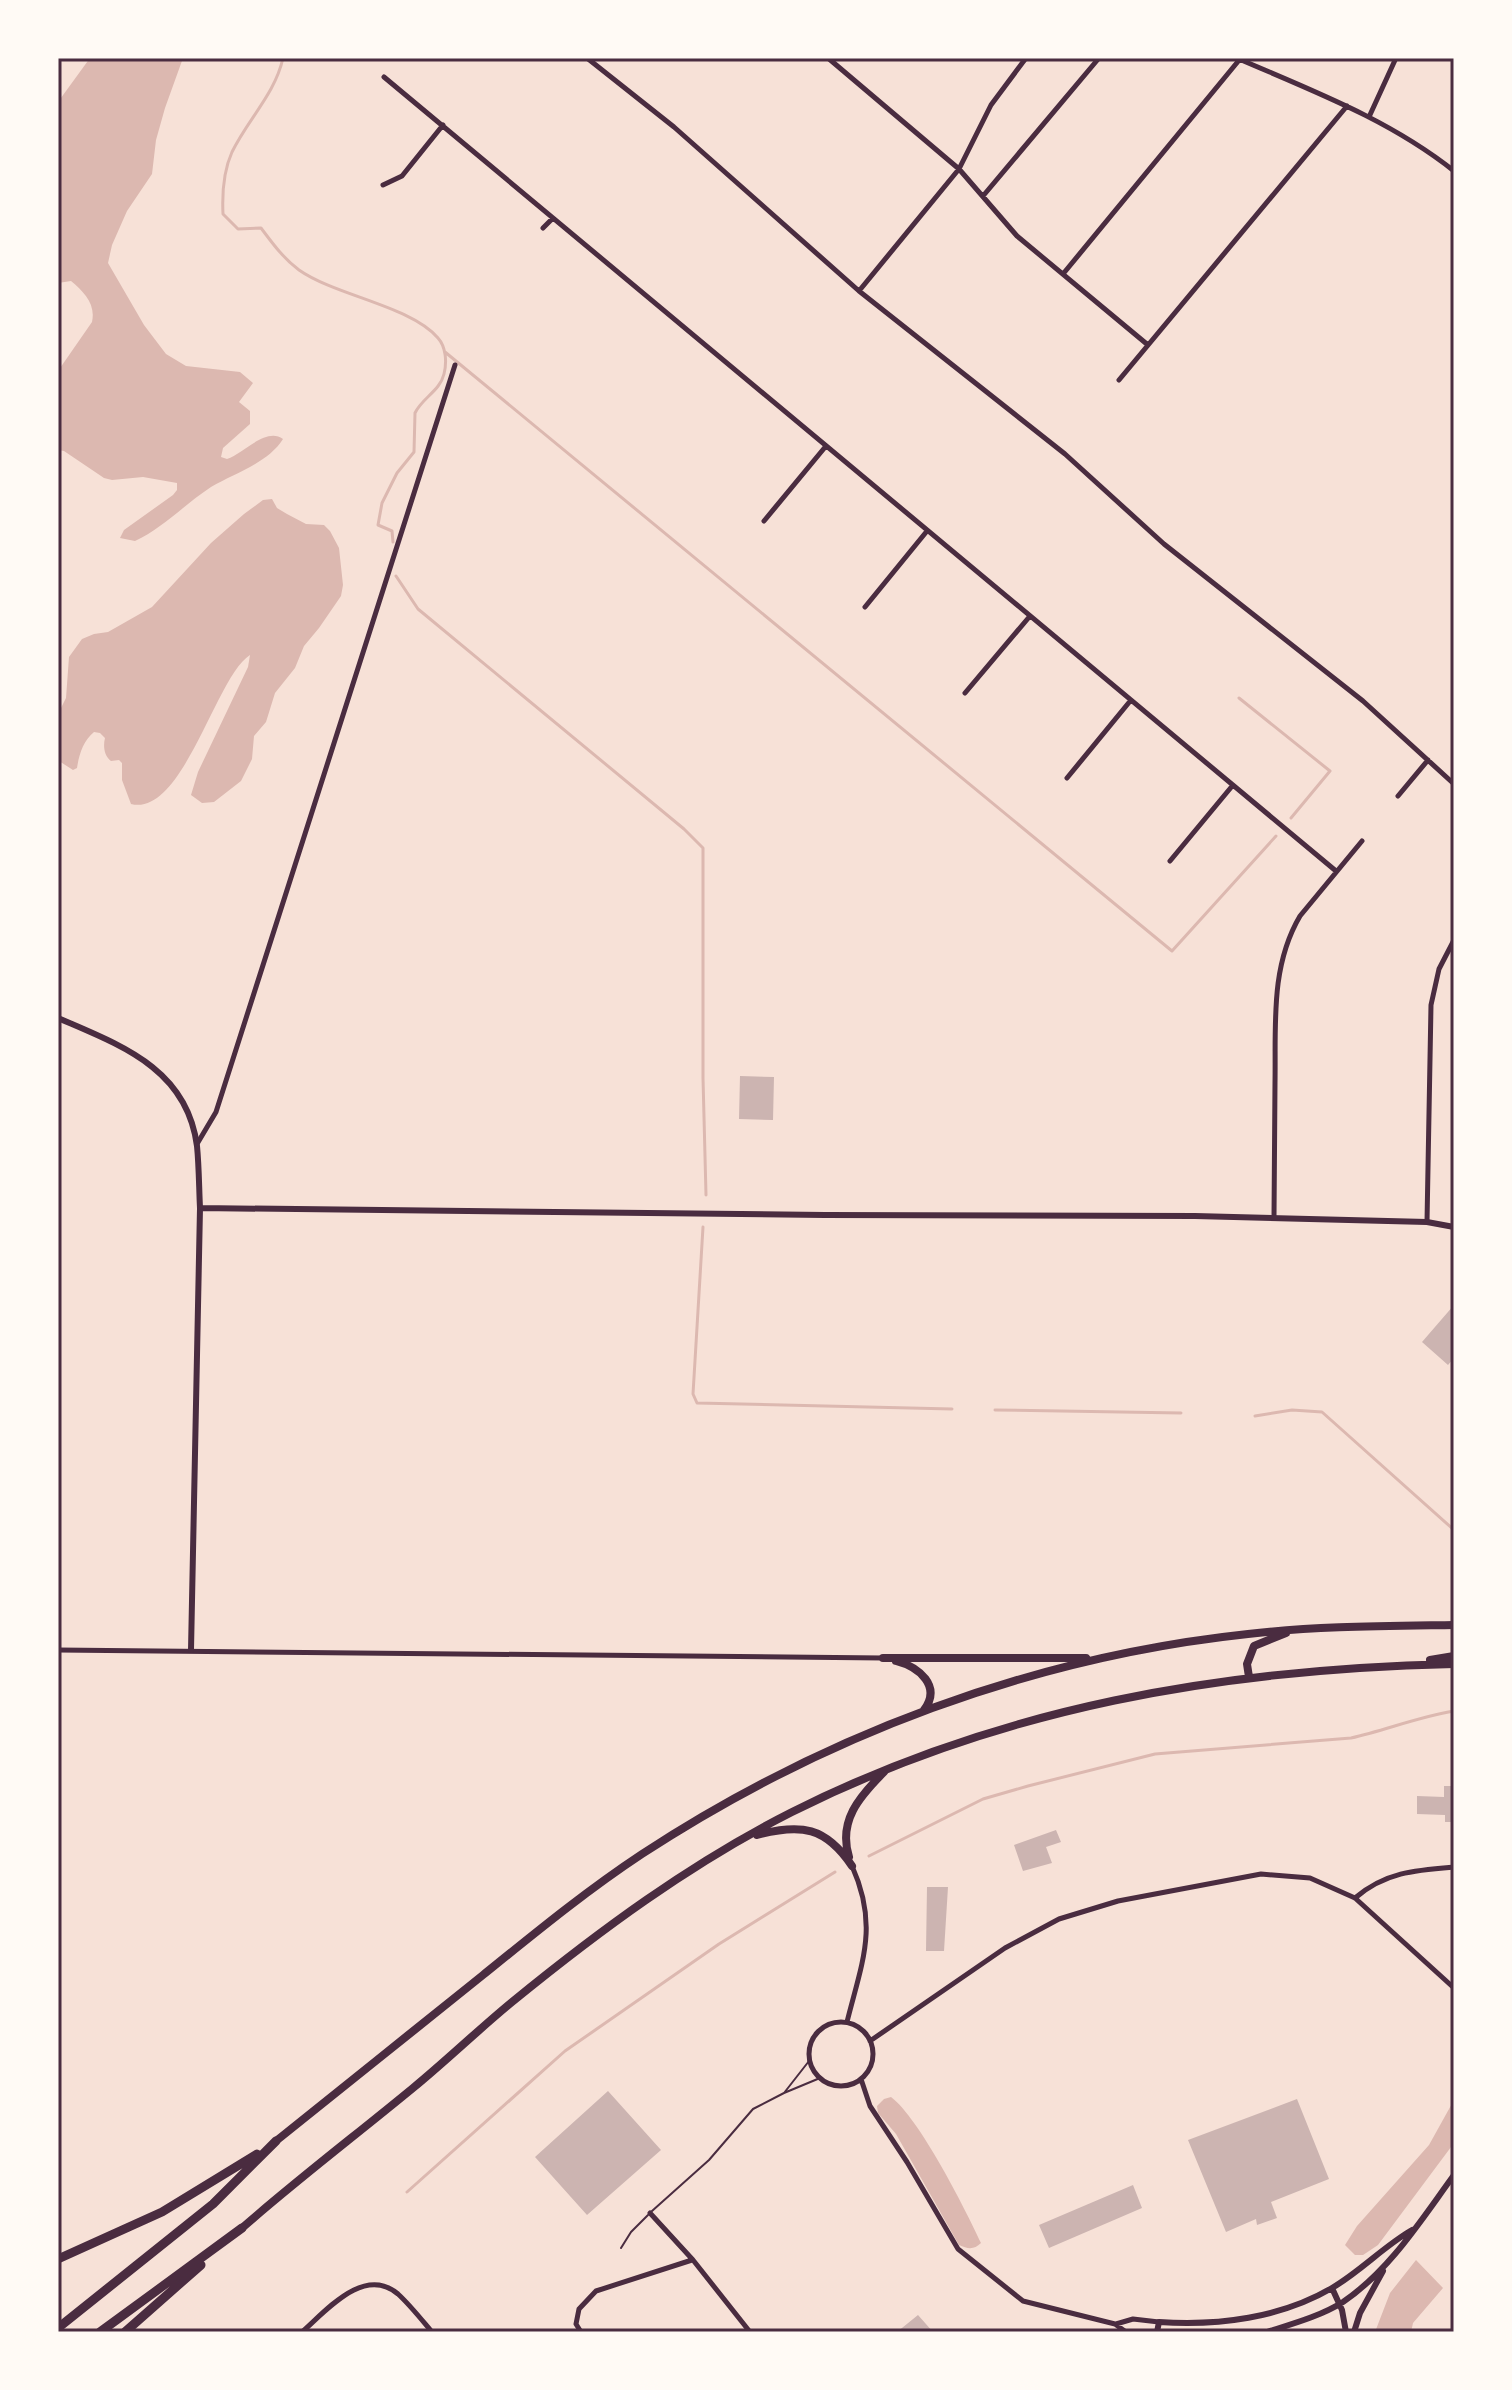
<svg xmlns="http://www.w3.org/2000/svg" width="1512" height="2390" font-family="Montserrat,sans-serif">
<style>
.water{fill:#dcb8b0}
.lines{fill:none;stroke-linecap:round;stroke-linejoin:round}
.stream{stroke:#dcb8b0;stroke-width:3}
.building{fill:#ccb4b1}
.service{stroke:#4a2c40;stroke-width:2}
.minor{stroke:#4a2c40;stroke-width:5}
.tertiary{stroke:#4a2c40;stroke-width:6}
.trunk{stroke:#4a2c40;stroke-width:8}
.motorway{stroke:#4a2c40;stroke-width:9}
.neatline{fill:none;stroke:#4a2c40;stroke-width:3}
</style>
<rect width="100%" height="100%" fill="#f7e1d7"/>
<!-- water -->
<path class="water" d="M90 58H183L165 108 156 140 152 174 127 211 112 245 108 263 144 325 166 354 186 366 240 372 253 383 239 402 250 411V424L223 448 221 457 227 459C244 453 266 427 283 439 268 463 235 473 211 487 185 504 163 528 135 541L120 538 124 530 173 495 177 490V483L143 477 112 480 104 478 64 451 58 450V371L92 322C96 304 84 292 71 281L58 283V102Z
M272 499 277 508 287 514 306 524 324 525 330 531 339 548 343 585 341 596 319 628 304 646 295 668 275 693 266 722 254 736 252 759 241 781 214 802 202 803 191 795 198 772 248 667 250 655C216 676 183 817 131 804L122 780V763L119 760 111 761C104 756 103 746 105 738L100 733 94 732C83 741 79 755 77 768L73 770 59 761 58 714 66 698 69 657 82 639 94 634 108 632 152 607 211 543 244 514 263 500Z
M891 2097C919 2118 965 2208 981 2243 974 2250 968 2249 959 2245L896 2134 878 2113 877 2106 884 2099Z
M1454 2100V2143L1378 2245 1363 2255H1355L1345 2245 1357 2226 1429 2145Z
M1416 2260 1443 2288 1413 2323 1411 2332H1375L1390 2293Z"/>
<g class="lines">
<!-- stream -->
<path class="stream" d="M283 58C275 94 248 119 232 152 223 172 222 193 223 214L238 229 261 228C273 244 283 258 299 270 336 296 411 306 438 338 446 347 447 362 444 374 440 391 422 398 415 413L414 452 397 473 382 503 378 525 392 531 393 542
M445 352 1172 951 1276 836
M396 576 418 609 684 829 703 848V1078L706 1195
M1239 698 1330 771 1291 818
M703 1227 693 1394 697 1403 952 1409
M995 1410 1181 1413
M1255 1416 1292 1410 1322 1412 1454 1530
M869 1856 983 1799 1028 1786 1155 1754 1351 1738C1386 1730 1418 1717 1454 1711
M407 2192 565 2051 719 1944 835 1872"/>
</g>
<!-- building -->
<path class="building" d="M740 1076 774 1077 773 1120 739 1119Z
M1454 1305V1358L1448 1365 1422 1342Z
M1444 1786H1454V1822H1445V1815L1417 1814V1796L1444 1797Z
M1056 1830 1061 1842 1046 1847 1052 1863 1023 1871 1014 1845Z
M927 1887H948L944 1951H926Z
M608 2091 661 2150 587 2215 535 2157Z
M1297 2099 1329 2179 1271 2202 1277 2218 1257 2225 1256 2219 1226 2232 1188 2140Z
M1133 2185 1142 2208 1049 2248 1039 2225Z
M918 2315 933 2332H897Z"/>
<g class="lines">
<!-- service -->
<path class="service" d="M809 2061 784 2093 820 2078
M652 2211 709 2160 753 2109 784 2093
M621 2248 631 2232 648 2215"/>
<!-- minor -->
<path class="minor" d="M587 58 674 127 859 291 1065 454 1164 544 1363 701 1454 784
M828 58 959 169 1017 236 1148 345
M1239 59C1313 91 1390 120 1454 171
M384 77 1336 871
M1369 117 1396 58
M383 185 402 176 443 125
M983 196 1099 58
M543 228 553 218
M1063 274 1240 59
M859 291 959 169 991 105 1026 58
M1119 380 1347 106
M764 521 826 446
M865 607 927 531
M965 693 1030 616
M1067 778 1131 700
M1398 796 1428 760
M1170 861 1233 785
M197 1144 216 1112 455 365
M1274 1217C1274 1173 1275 1128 1275 1083 1276 1025 1270 967 1300 916L1362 841
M1427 1222 1431 1005 1439 969 1454 940
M58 1650 883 1658
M1355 1898C1385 1872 1416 1870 1454 1867
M847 2022C862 1962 879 1926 852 1866
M809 2054a32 32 0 1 1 64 0a32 32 0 1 1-64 0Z
M870 2041 1005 1948 1059 1919 1118 1901 1261 1874 1310 1878 1355 1898 1454 1988
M861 2079 870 2106 907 2162 958 2249 1023 2301 1115 2324 1126 2332
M650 2213 693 2260 750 2332
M1116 2324 1133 2319 1159 2322
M302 2332C326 2311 364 2265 398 2294 410 2305 421 2319 432 2332
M581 2332 576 2324 579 2309 596 2291 692 2260"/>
<!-- tertiary -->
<path class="tertiary" d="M58 1018C120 1045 187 1068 197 1146 199 1166 199 1188 200 1208L191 1650
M200 1208 825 1215 1195 1216 1427 1222 1454 1227
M1332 2288 1342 2310 1346 2332
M1157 2332 1159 2322C1218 2326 1281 2318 1332 2288 1361 2271 1384 2246 1412 2230
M1267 2332C1292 2324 1321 2316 1343 2302 1390 2270 1421 2220 1454 2175
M1354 2332 1360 2313 1383 2271"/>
<!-- trunk -->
<path class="trunk" d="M883 1658H1086
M1430 1660 1454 1656
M896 1661C919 1667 942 1686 924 1710
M1249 1677 1247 1664 1254 1646 1286 1633
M757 1835C801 1823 826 1827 852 1866
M849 1857C838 1821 859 1797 884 1772
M276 2141C345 2086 414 2030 483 1975 535 1933 586 1891 642 1854 824 1735 1032 1657 1248 1634 1316 1626 1385 1626 1454 1625
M242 2228C298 2179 356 2135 413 2088 447 2060 478 2030 512 2002 599 1931 691 1863 792 1812 1001 1707 1222 1669 1454 1664"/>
<!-- motorway -->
<path class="motorway" d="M58 2259 162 2212 257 2154
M58 2328 213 2204 276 2141
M100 2332 242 2228
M125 2332 201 2265"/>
</g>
<!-- border -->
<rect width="1512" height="2390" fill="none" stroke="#fffaf5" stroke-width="120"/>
<rect x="60" y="60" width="1392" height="2270" class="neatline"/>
</svg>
